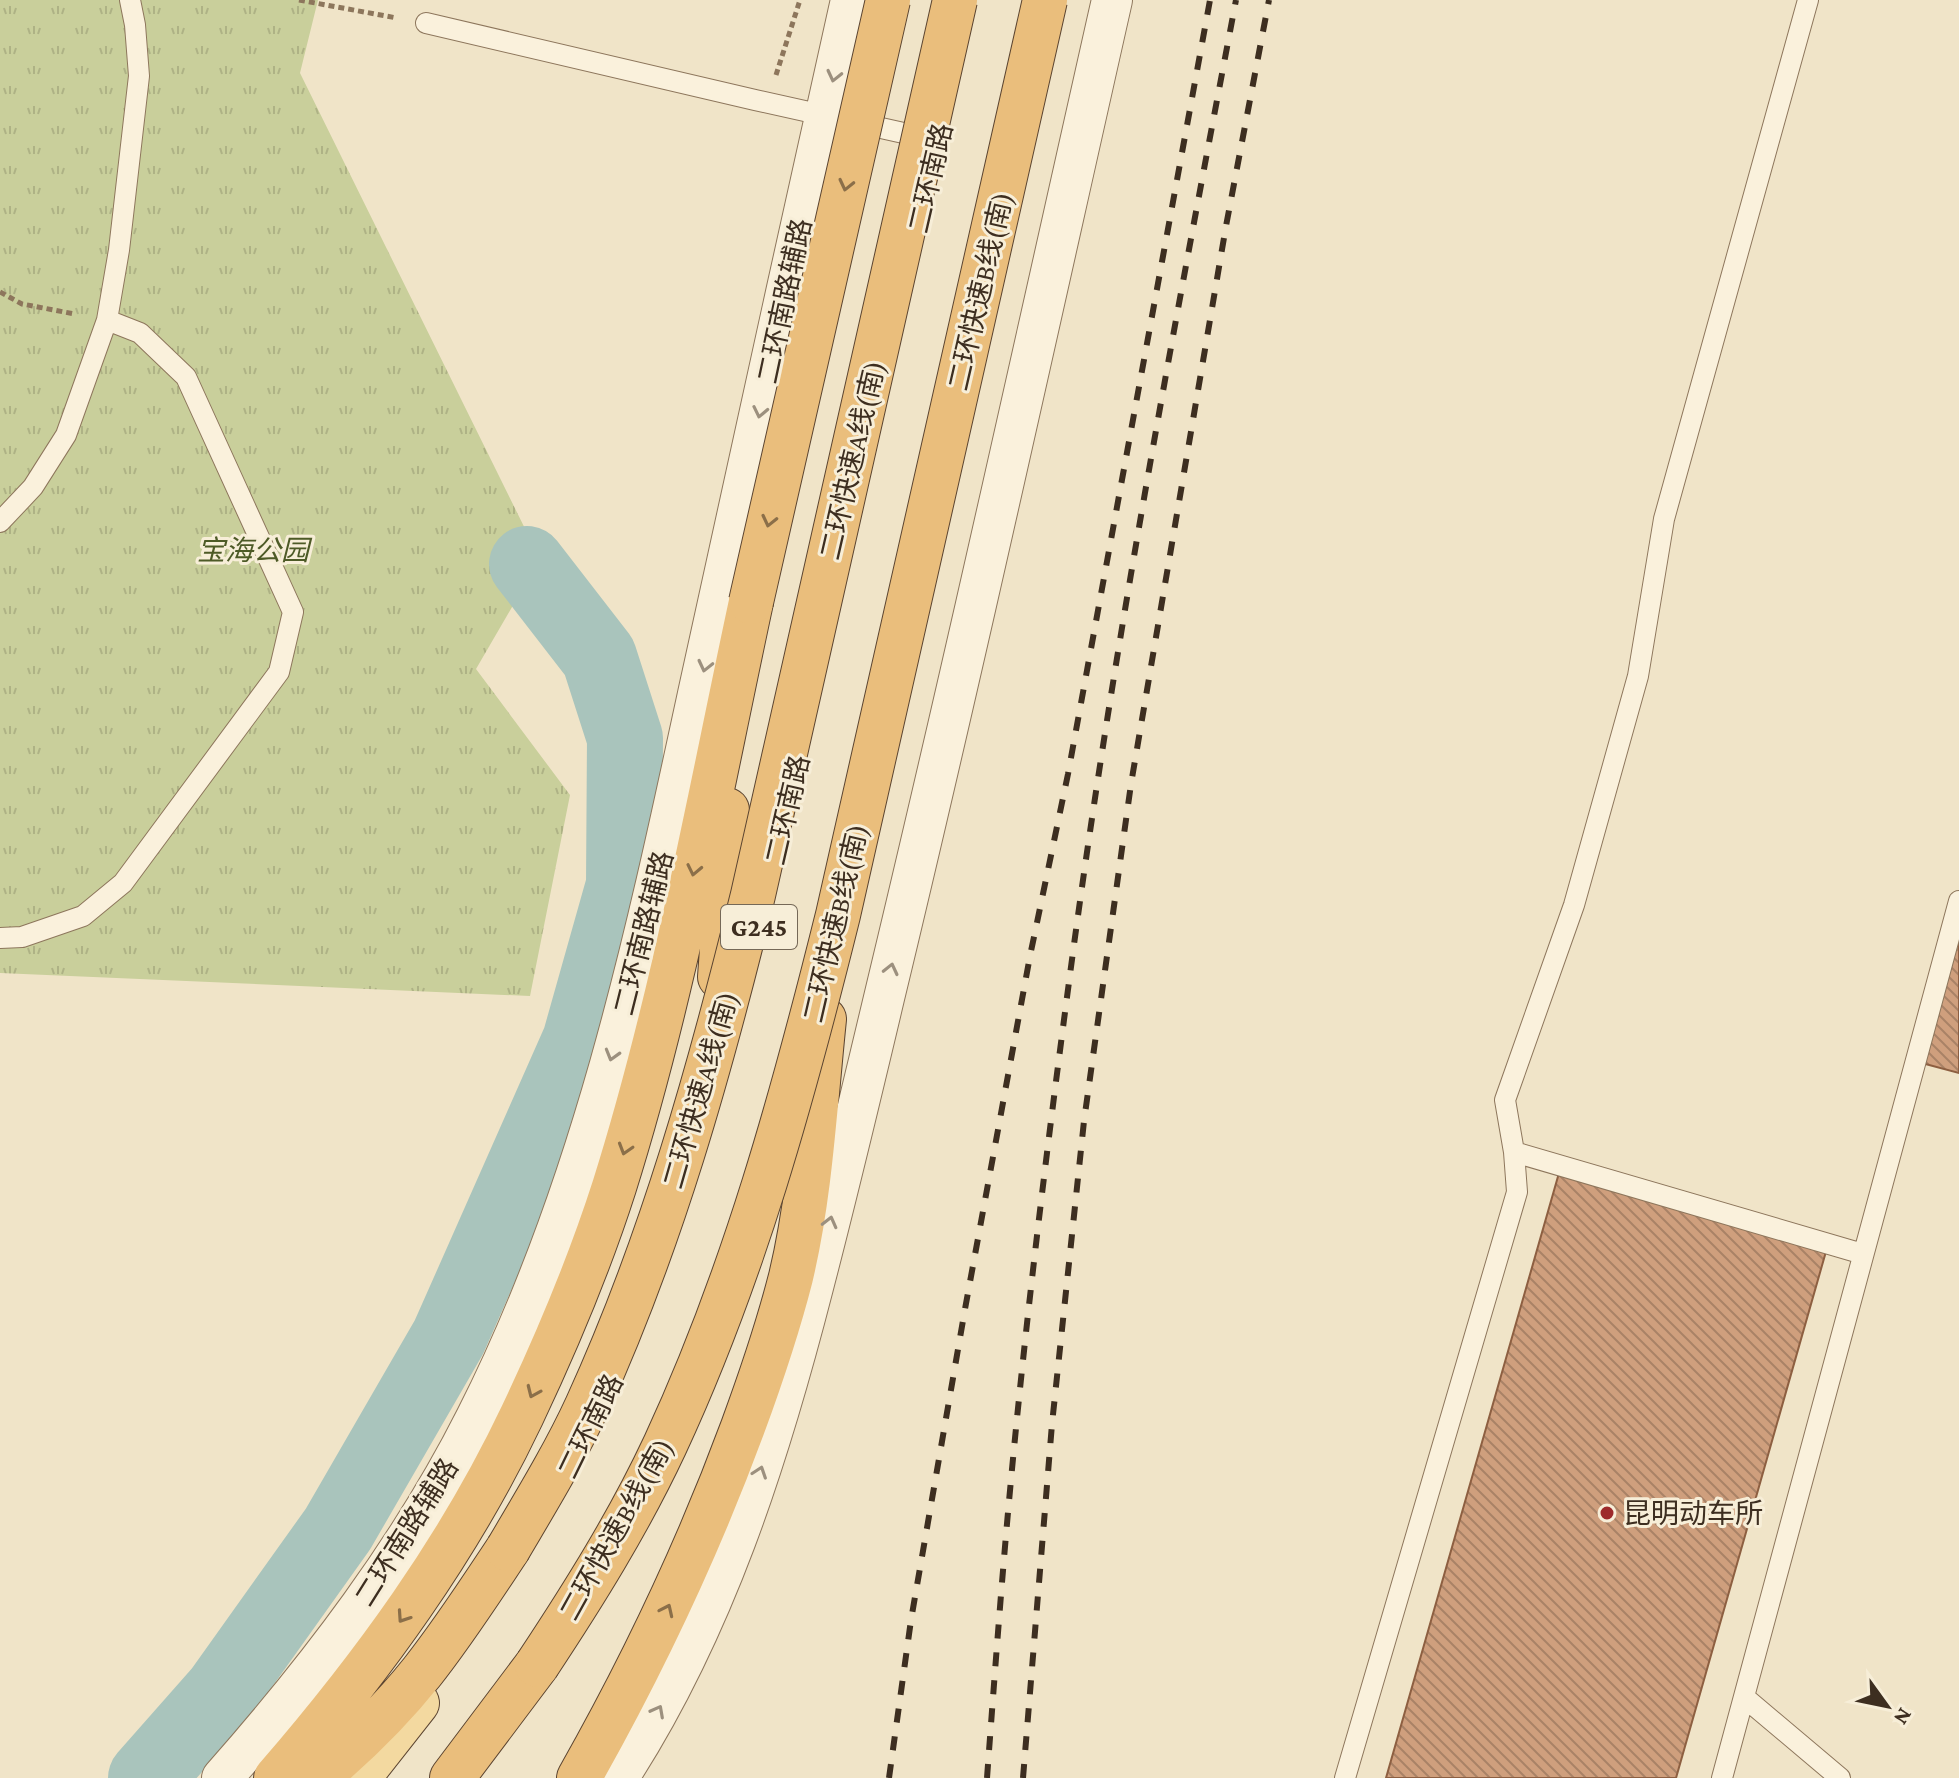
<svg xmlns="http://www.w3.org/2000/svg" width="1959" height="1778" font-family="'Crimson Pro','Noto Sans SC',serif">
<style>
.park{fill:url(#park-tufts)}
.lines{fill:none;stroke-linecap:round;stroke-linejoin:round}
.river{stroke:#a9c4bc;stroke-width:76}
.building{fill:url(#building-back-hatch);stroke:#8d5f41;stroke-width:2}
.service-casing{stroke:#8d765c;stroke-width:22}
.minor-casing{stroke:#8d765c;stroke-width:42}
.primary-casing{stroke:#5b4430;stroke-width:46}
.trunk-casing{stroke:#5b4430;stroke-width:46}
.path{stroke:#8d765c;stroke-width:5;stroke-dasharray:6 4;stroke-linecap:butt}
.service{stroke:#faf1dc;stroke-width:20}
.minor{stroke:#faf1dc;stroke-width:40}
.primary{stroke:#f3d9a0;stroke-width:44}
.trunk{stroke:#eabe7c;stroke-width:44}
.rail{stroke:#3d2e20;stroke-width:6;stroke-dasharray:14 14;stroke-linecap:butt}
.trunk-bridge-casing{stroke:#5b4430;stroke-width:46;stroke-linecap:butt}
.trunk-bridge{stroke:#eabe7c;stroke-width:44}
.oneway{stroke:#9c907e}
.oneway2{stroke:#8b6f49}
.poi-dot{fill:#9e2a2b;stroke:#f7eed8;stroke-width:3}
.labels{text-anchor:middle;stroke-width:6;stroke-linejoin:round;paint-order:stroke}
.shield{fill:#f7eed8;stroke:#756857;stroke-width:2}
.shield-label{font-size:26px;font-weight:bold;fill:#3d2e20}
.street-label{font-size:28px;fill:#3d2e20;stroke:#f7eed8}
.park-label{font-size:28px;font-style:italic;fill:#4d5a26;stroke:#f7eed8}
.poi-label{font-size:28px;fill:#3d2e20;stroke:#f7eed8;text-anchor:start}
</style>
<defs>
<pattern id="park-tufts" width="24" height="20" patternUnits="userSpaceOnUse" patternTransform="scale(2)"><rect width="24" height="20" fill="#c9cf9b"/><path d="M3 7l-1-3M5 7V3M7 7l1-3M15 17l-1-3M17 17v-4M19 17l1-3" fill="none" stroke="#aeb285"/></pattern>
<pattern id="building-back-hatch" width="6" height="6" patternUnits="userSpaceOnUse" patternTransform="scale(2)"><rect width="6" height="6" fill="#cf9f7d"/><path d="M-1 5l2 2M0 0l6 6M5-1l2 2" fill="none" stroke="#a98266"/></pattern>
</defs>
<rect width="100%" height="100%" fill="#f0e4c8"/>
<!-- park -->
<path class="park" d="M0 0H318L300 73 540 559 476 669 570 795 530 996 0 973Z"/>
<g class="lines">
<!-- river -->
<path class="river" d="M146 1778 221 1693 338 1529 449 1337 580 1041 624 885 625 738 599 657 527 564"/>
</g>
<!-- building -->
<path class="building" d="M1959 917V1073L1918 1062Z
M1559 1173 1827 1248 1676 1778H1386Z"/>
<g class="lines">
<defs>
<path id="service" d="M426 23 755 100 926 138
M0 522 33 487 66 435 107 320 119 250 139 76 135 25 130 0
M0 938 22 937 83 916 123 883 279 672 293 612 186 377 140 333 107 320
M1514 1152 1863 1254
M1744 1697 1840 1778
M1345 1778 1517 1192 1514 1152 1505 1100 1574 905 1638 676 1664 519 1808 0
M1722 1778 1959 901"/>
<path id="minor" d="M222 1778C319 1668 410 1549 476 1418 591 1192 645 940 698 694 749 463 799 231 851 0
M618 1778C715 1629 769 1458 813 1287 838 1191 861 1095 884 998 964 666 1037 333 1112 0"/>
<path id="primary" d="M358 1778 417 1703"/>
<path id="trunk" d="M720 977 724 922 727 810
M276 1778C372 1667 459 1548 522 1415 557 1341 589 1265 614 1187 674 996 709 797 751 602
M317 1778C355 1746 391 1711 422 1672 453 1633 480 1591 508 1549
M452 1778 537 1665
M579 1778C643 1665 698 1549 743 1427 761 1378 778 1328 791 1277 811 1193 815 1105 824 1019"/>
</defs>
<!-- service casing -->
<use href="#service" class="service-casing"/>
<!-- minor casing -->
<use href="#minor" class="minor-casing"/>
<!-- primary casing -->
<use href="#primary" class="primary-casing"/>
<!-- trunk casing -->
<use href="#trunk" class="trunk-casing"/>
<!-- path -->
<path class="path" d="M299 0 397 18
M776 75 800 0
M0 292 22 304 75 314"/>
<!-- service -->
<use href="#service" class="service"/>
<!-- minor -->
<use href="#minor" class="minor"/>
<!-- primary -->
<use href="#primary" class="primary"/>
<!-- trunk -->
<use href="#trunk" class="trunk"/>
<!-- rail -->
<path class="rail" d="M889 1778 911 1620 965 1309 1030 956 1068 774 1210 0
M987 1778C993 1697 999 1616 1006 1535 1023 1340 1047 1146 1073 952 1116 633 1176 316 1236 0
M1023 1778 1052 1424 1084 1121 1131 784 1226 226 1269 0"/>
<defs>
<path id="trunk-bridge" d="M751 602 888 0
M508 1549C535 1503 564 1456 587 1406 662 1242 710 1070 753 895L955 0
M537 1665C584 1594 629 1522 665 1445 744 1275 793 1096 838 915L1045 0"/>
</defs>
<!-- trunk-bridge casing -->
<use href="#trunk-bridge" class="trunk-bridge-casing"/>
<!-- trunk-bridge -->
<use href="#trunk-bridge" class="trunk-bridge"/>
</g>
<!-- one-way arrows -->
<defs><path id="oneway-chevron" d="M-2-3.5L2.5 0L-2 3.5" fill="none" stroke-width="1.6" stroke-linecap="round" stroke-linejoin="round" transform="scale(2)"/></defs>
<g class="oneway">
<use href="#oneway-chevron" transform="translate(834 76) rotate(103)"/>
<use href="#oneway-chevron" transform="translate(760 412) rotate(102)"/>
<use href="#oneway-chevron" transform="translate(705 666) rotate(103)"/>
<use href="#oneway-chevron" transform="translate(891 969) rotate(-77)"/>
<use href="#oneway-chevron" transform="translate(612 1055) rotate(106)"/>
<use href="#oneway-chevron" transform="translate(830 1222) rotate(-76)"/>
<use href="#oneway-chevron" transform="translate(760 1472) rotate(-71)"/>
<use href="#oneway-chevron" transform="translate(658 1711) rotate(-62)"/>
</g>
<g class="oneway2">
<use href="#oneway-chevron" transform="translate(846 185) rotate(103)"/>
<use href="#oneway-chevron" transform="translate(769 521) rotate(103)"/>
<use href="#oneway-chevron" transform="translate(694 870) rotate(102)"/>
<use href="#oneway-chevron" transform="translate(625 1149) rotate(107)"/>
<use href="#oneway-chevron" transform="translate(533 1392) rotate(114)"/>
<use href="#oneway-chevron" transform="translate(667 1610) rotate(-65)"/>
<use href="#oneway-chevron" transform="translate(403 1617) rotate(124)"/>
</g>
<!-- markers -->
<circle class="poi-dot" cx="1607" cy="1513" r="8"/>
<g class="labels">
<!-- shield labels -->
<rect class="shield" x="721" y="905" width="76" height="44" rx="6"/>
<g class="shield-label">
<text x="759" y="936">G245</text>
</g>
<!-- street labels -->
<g class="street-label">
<text transform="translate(930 178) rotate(-77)" y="10">二环南路</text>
<text transform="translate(980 291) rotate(-77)" y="10">二环快速B线(南)</text>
<text transform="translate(784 301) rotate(-78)" y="10">二环南路辅路</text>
<text transform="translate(852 460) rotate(-77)" y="10">二环快速A线(南)</text>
<text transform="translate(787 810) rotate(-77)" y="10">二环南路</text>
<text transform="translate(835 923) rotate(-77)" y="10">二环快速B线(南)</text>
<text transform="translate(643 933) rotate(-76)" y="10">二环南路辅路</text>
<text transform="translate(700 1090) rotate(-74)" y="10">二环快速A线(南)</text>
<text transform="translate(590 1426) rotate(-64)" y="10">二环南路</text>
<text transform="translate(616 1529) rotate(-61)" y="10">二环快速B线(南)</text>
<text transform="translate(406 1532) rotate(-58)" y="10">二环南路辅路</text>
</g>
<!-- park labels -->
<g class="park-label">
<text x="253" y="560">宝海公园</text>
</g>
<!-- poi labels -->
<g class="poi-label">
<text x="1623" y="1523">昆明动车所</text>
</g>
</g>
<!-- north arrow -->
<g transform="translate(1887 1706) rotate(123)" stroke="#f7eed8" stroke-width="6" paint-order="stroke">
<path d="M0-6L14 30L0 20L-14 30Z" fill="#3d2e20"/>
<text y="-12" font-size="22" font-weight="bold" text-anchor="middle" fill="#3d2e20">N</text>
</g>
</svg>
